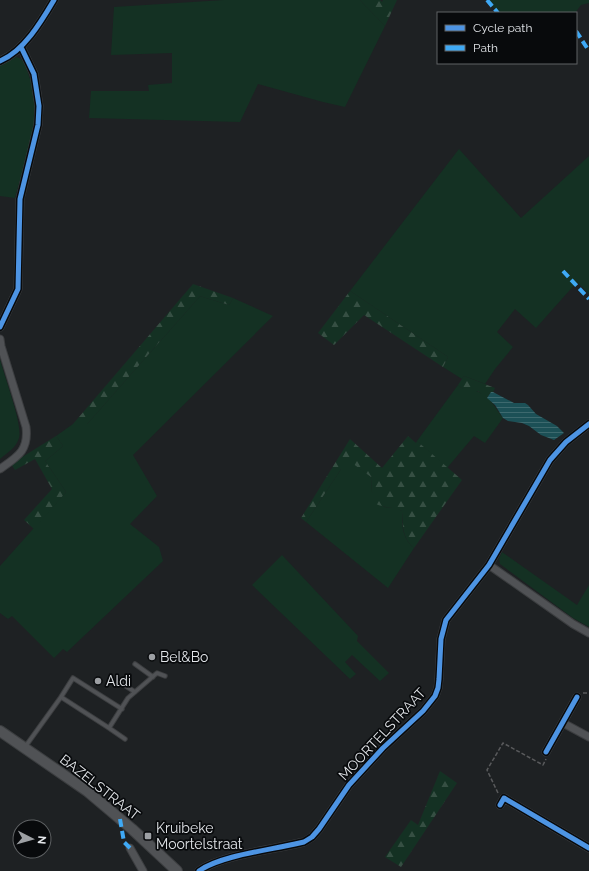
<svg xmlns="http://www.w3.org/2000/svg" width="589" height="871" font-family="Raleway,sans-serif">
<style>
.green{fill:#143123}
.forest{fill:url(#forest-firs)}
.water{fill:url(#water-rules)}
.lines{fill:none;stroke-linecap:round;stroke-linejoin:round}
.service-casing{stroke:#3c3e40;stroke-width:5.5}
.minor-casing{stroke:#3c3e40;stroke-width:9}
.secondary-casing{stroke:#3c3e40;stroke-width:12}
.path{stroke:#595a5c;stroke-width:1.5;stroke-dasharray:4 2;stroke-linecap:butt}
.service{stroke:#505255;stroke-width:3.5}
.minor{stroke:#505255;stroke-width:7}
.secondary{stroke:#505255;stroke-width:10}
.quiet{stroke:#3fa9f5;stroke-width:4;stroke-dasharray:8 4;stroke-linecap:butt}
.cycleway-casing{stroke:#080a0c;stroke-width:8}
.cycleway{stroke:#4d94e3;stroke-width:5}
.poi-dot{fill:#9da0a4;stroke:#080a0c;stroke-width:1.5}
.labels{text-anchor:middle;stroke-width:3.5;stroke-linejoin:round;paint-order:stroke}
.poi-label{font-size:14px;fill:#e2e5e9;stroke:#080a0c;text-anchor:start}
.street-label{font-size:14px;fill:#e2e5e9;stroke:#080a0c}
</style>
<defs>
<pattern id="forest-firs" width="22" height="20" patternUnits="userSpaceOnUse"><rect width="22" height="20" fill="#143123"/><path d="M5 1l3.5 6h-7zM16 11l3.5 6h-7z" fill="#364f43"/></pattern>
<pattern id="water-rules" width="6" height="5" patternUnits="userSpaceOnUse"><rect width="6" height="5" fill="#1c5056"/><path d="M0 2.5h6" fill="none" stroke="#3d696e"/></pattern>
</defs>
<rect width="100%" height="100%" fill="#1e2123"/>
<!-- green -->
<path class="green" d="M224 0H360L385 26 345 107 323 102 258 84 240 122 89 118 91 91H149L148 85 172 83V53L111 55 114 7Z
M487 0H589V3L581 5 575 13H498Z
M16 57C24 58 26 67 28 73 32 85 36 97 36 110 36 135 22 172 15 198L0 196V66Z
M459 149 521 218 589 156V294L577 282 536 328 515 309 497 332 513 347 495 369 485 384 464 376 462 379 443 367 448 357 350 291Z
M200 296 229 305 233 298 273 316 133 455 157 496 130 524 159 547 163 561 67 652 63 649 54 658 12 616 8 619 0 613V566L66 492 45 461 63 446 56 436 73 424H87Z
M0 359C4 376 23 425 19 438 16 448 7 453 0 459Z
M458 385C467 393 470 388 479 392 491 397 495 408 503 418L485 443 474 436 447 468 417 441Z
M352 462 371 477 372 492 384 507 396 508 402 511C402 525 402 538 414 548L388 588 306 522 341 469Z
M502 552 577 605 589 585V627L573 618 500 564 499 559Z
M282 555 358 636 357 641 389 673 380 681 352 655 345 662 356 674 350 679 252 585Z"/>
<!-- forest -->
<path class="forest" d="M360 0H380L382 2 383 0H397L385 26Z
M193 284 233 298 229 305 200 296 87 424H73Z
M350 291 448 357 443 367 364 315 334 345 318 333Z
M464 376 495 388 493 392 490 393 487 398 478 391 467 392 458 385Z
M56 436 63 446 45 461 66 492 34 529 24 520 52 489 35 459 15 470 11 464Z
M408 436 416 443 417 441 462 480 414 548C402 538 403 525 402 511 394 507 385 508 376 504L372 492 371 477 352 463 346 471 341 469 306 522 301 518 350 439 382 468Z
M440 771 457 783 401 867 385 857 411 820 418 825Z"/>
<!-- water -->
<path class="water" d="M491 392H493L514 403H525L528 405 536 414 557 426 564 433 554 440 541 435 529 426 522 423 508 421 503 418 495 405 487 398Z"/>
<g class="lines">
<defs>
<path id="service" d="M135 664 153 677
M121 683 135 692
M61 697 73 678 122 709
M109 728 125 739
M25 747 61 697 109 728 128 698 157 673 165 676"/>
<path id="minor" d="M0 61C24 51 41 22 54 0
M0 327 18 289 20 199 38 125 39 106 34 74 21 47
M0 339 1 346 26 427C29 451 17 457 0 469
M489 565 573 624 589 633
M563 723 589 737
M546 752 577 697
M500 805 504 798 589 848
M130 848 143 871
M199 871C219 856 269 850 295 844L304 842 312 837 319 829 349 785 383 748 423 711 435 696 438 688 439 679 441 639 446 620 489 565 550 460 566 442 589 424"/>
<path id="secondary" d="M0 731 87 791 132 829 177 871"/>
</defs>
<!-- service casing -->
<use href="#service" class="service-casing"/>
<!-- minor casing -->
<use href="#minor" class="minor-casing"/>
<!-- secondary casing -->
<use href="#secondary" class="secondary-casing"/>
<!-- path -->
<path class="path" d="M583 693H589
M498 793 487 770 503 743 543 765 546 759"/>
<!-- service -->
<use href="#service" class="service"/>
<!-- minor -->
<use href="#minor" class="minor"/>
<!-- secondary -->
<use href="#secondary" class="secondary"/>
<!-- quiet -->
<path class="quiet" d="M487 0 498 13
M576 31 589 51
M563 271 589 299
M120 819 124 842 130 848"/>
<defs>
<path id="cycleway" d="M0 61C24 51 41 22 54 0
M0 327 18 289 20 199 38 125 39 106 34 74 21 47
M546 752 577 697
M500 805 504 798 589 848
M199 871C219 856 269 850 295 844L304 842 312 837 319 829 349 785 383 748 423 711 435 696 438 688 439 679 441 639 446 620 489 565 550 460 566 442 589 424"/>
</defs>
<!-- cycleway casing -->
<use href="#cycleway" class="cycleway-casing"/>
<!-- cycleway -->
<use href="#cycleway" class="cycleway"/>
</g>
<!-- markers -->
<g class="poi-dot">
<circle cx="152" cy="657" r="4"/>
<circle cx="98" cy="681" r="4"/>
<rect x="144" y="832" width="8" height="8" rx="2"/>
</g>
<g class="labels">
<!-- poi labels -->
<g class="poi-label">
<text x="160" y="662">Bel&amp;Bo</text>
<text x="106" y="686">Aldi</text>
<text x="156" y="833">Kruibeke<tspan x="156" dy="16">Moortelstraat</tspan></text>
</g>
<!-- street labels -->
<g class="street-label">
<text transform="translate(382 734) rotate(-47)" y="5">MOORTELSTRAAT</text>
<text transform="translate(100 787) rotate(38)" y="5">BAZELSTRAAT</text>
</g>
</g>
<!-- legend -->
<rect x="437" y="12" width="140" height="52" fill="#080a0c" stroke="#5f6264"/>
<rect x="445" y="25" width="20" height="6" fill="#4d94e3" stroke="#5f6264"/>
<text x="473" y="32" font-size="12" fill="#e2e5e9">Cycle path</text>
<rect x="445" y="45" width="20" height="6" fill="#3fa9f5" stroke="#5f6264"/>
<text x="473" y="52" font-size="12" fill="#e2e5e9">Path</text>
<!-- north arrow -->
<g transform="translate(32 839) rotate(96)"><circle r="19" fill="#080a0c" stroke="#5f6264"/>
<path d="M0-3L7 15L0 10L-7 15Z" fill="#9da0a4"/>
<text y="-6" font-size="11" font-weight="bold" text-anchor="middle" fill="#e2e5e9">N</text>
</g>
</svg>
